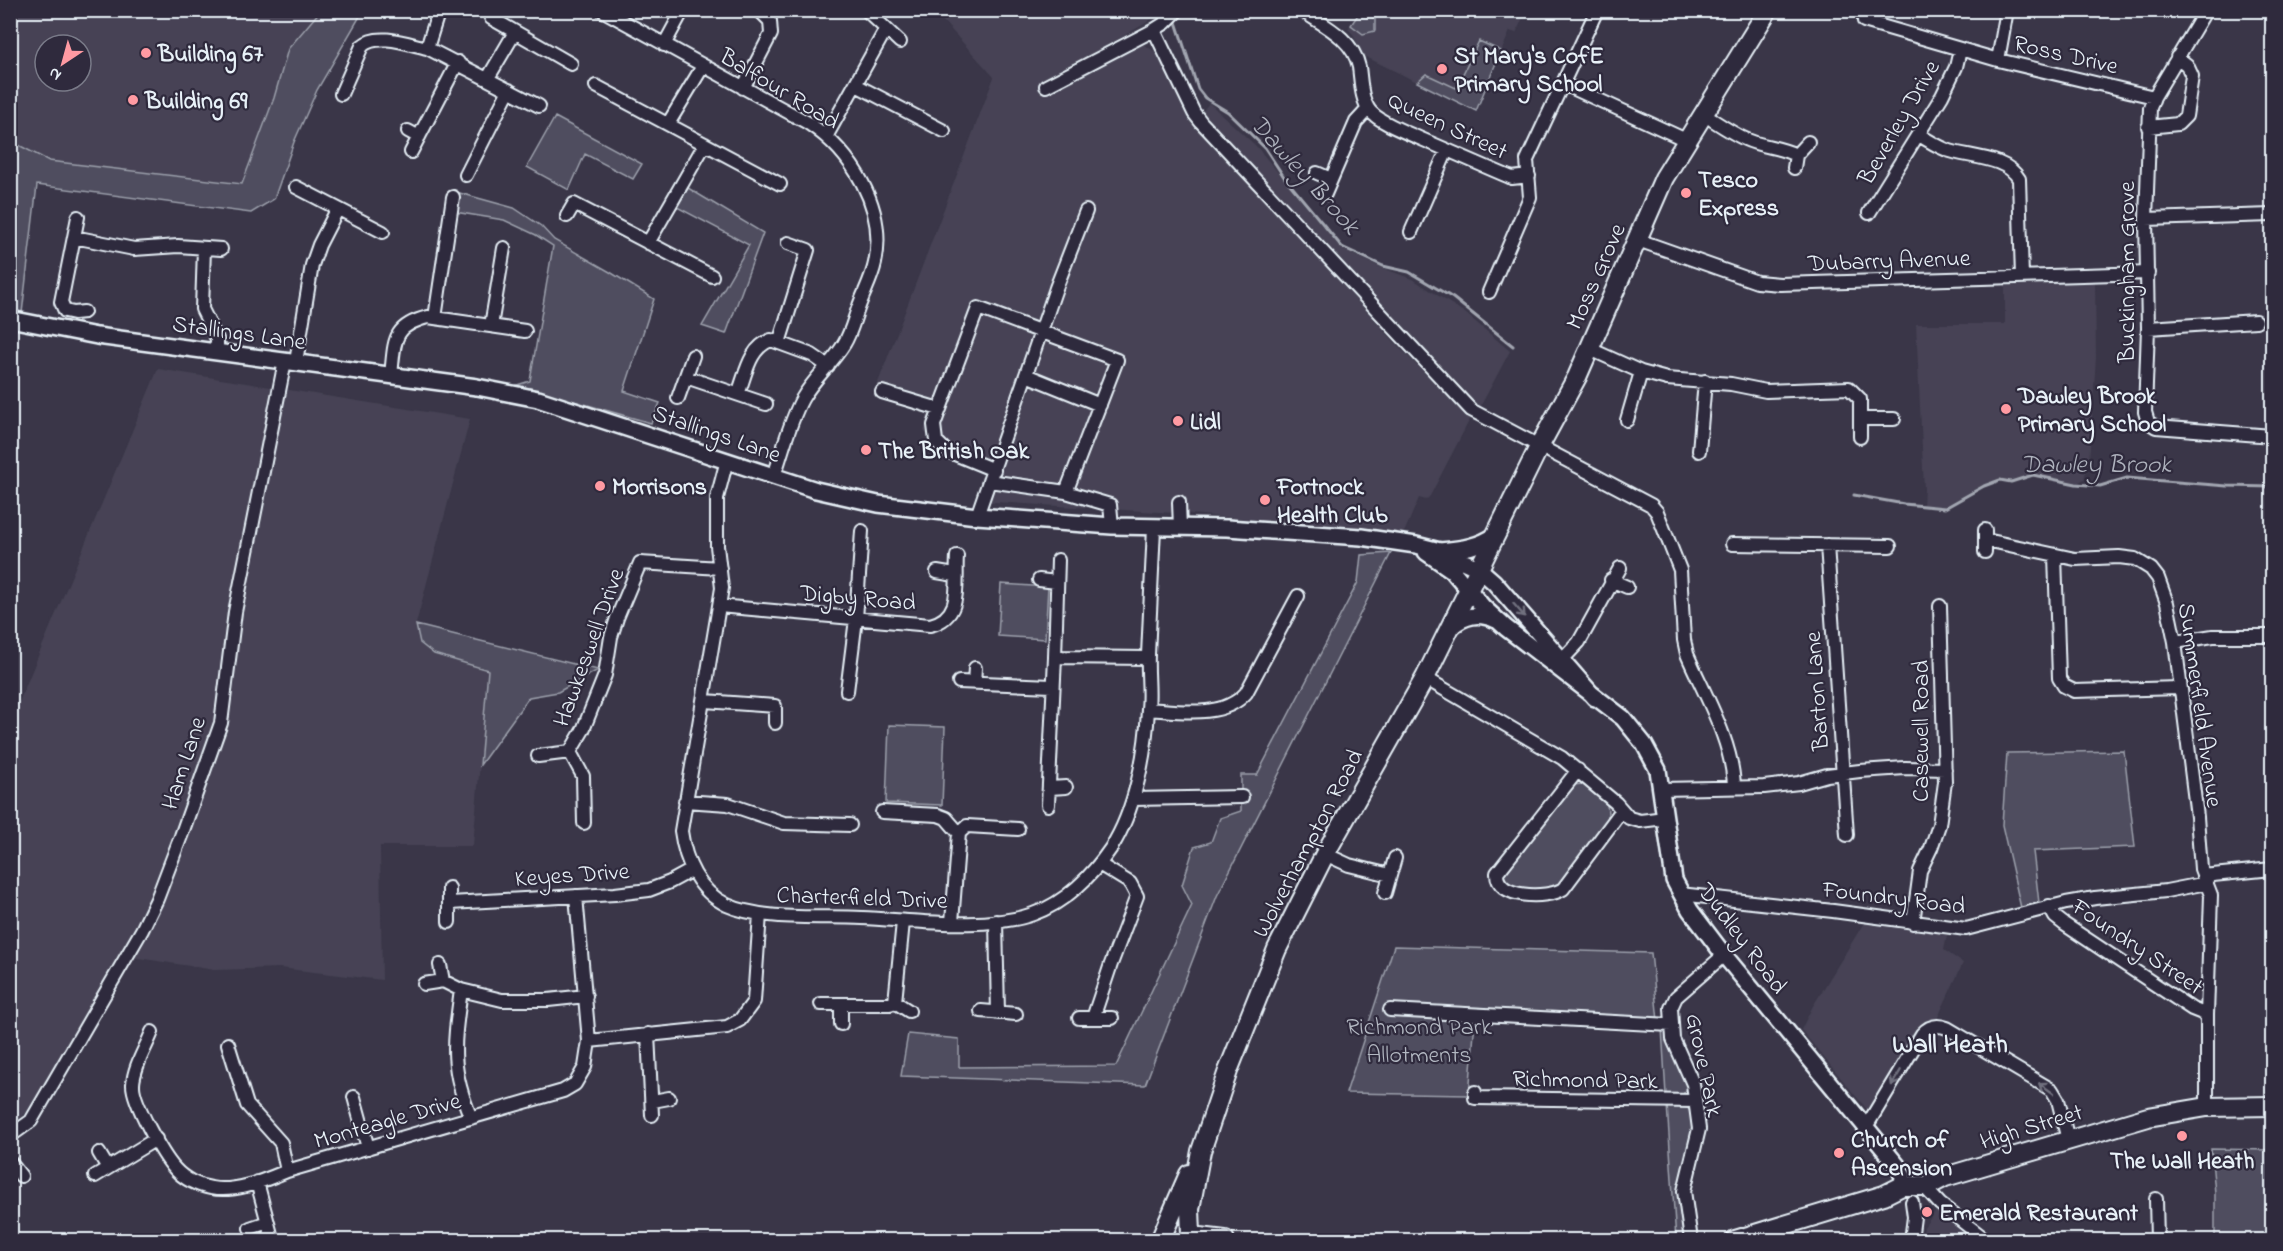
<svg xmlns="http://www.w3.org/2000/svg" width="2283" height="1251" font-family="'Indie Flower',sans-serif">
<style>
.built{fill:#464354;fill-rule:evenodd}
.green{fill:#504e5f;stroke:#9ca0ac;stroke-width:1.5}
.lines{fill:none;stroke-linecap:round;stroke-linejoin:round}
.stream{stroke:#a2a6b1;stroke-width:3}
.minor-casing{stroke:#e8f1f8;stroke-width:16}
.major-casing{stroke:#e8f1f8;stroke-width:20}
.highway-casing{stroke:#e8f1f8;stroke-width:22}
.minor{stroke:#2f2a3d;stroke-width:12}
.major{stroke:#2f2a3d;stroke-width:15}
.highway{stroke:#2f2a3d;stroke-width:18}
.oneway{stroke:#70707e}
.poi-dot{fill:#ff9aa2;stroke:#2f2a3d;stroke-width:2}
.labels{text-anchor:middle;stroke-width:4.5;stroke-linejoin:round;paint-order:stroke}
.poi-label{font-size:24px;font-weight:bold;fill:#e8f1f8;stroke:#2f2a3d;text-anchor:start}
.street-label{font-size:24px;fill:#e8f1f8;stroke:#2f2a3d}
.park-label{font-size:24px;fill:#b3b8c2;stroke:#2f2a3d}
.water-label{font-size:26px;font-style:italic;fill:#aeb2bd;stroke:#2f2a3d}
.quarter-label{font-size:27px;font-weight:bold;fill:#e8f1f8;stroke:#2f2a3d}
</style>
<rect width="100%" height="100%" fill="#3a3648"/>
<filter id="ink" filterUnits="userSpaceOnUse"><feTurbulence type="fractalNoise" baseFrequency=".0167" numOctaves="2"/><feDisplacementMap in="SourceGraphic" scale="12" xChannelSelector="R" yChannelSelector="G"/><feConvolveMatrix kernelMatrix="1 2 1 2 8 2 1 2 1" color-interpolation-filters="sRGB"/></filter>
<g filter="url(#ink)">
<!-- built -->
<path class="built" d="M1162 10 1146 23 1097 51 1103 63 1141 43 1159 54 1189 118 1241 172 1399 347 1470 419 1430 496 1426 500 1419 498 1403 535 1192 514 978 501 985 473 939 451 924 431 928 412 873 396 994 77 934 11Z
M11 11H351L242 184 49 161 11 215ZM45 45H81V81H45Z
M1361 11H1526L1516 33 1510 31 1476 111 1362 55 1353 34 1348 29Z
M1209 103 1256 146 1342 249 1378 266 1414 280 1465 313 1510 351 1479 409 1202 112Z
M2095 282 2096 357 2089 462 2084 479 2076 484 2033 475 2011 482 2000 480 1984 486 1945 508 1923 505 1924 489 1916 324H2005V284Z
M158 369 470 419 416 624 490 643 473 846H380L382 980 280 968 215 970 119 955 33 1106 11 1127V721Z
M1865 921 1947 935 1944 950 1963 963 1938 1017 1939 1023 1932 1024 1869 1112 1801 1030 1813 1006Z
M1937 1209 1979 1240H1922L1924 1227Z"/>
<!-- green -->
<path class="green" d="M1361 10 1372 11 1370 17 1375 18V31L1363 34 1351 25Z
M320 11H363L317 90 294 142 274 199 251 213 37 185 22 313 11 311V141L49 161 242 184 274 98 288 49Z
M1479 41 1501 51 1476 111 1417 82 1426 74 1456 88Z
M555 117 642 164 633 179 585 154 569 190 527 167Z
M688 188 763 233 726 334 702 326 749 245 677 207Z
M456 192 514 208 541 226 554 240 610 272 654 299 624 391 660 403 651 423 517 385 530 381 553 246 536 235 504 220 455 212Z
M1391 553 1217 896 1145 1085 901 1076 908 1034 959 1039V1067L1116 1066 1192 905 1182 885 1194 847 1211 842 1220 818 1241 811V775H1257L1358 582 1361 555Z
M1001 584 1048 587 1045 639 998 636Z
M416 625 598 670 558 692 529 697 480 765 488 670 434 654 420 643Z
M889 725 945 727 942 805 886 803Z
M2124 751 2135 847 2033 851 2039 903 2021 908 2002 825 2007 753Z
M1584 784C1603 794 1611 801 1607 823L1556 888 1517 890 1507 888 1502 873 1571 785Z
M1394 946 1651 953 1658 1021 1475 1020 1469 1095 1346 1093Z
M1667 1027 1668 1045 1687 1082 1688 1088 1683 1094 1666 1095 1662 1028Z
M1667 1104C1680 1105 1690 1104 1693 1118L1684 1240H1676Z
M2211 1149 2272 1150V1240H2215V1193Z"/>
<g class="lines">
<!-- stream -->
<path class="stream" d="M1176 22 1198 89 1205 98 1228 112 1265 148 1284 177 1342 247 1383 266 1409 272 1453 298 1513 346
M1854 495 1904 504 1945 508 1984 486 2000 480 2011 482 2033 475 2076 484 2100 486 2127 478 2227 486 2272 487"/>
<defs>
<path id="minor" d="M439 10 427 48 539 106
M602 10 808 123C852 152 887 208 875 263 872 278 864 292 859 306 854 319 851 333 844 344 832 364 813 379 802 399 789 423 783 450 774 476
M866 10 900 42
M1301 10C1323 25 1353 38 1359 67 1361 81 1361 100 1370 111 1379 122 1405 132 1419 138 1450 151 1481 165 1512 178L1529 176
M2206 10 2154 97 2150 108 2146 219 2148 328 2145 412 2148 422 2156 427 2272 436
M491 18 571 64
M1864 21 1998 60 2154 97
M1154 30 1194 113 1201 122 1471 410 1651 505 1657 512 1680 570 1684 640 1687 654C1705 696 1732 740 1734 786
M664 45 683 10
M1998 60 2007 10
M488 78 515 32
M1564 84 1686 140
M856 85 944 131
M596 86 780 184
M1046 86 1154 30 1165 23 1178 10
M743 88 771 34 770 21 759 10
M341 94 362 46C377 32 409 44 427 48
M1703 114C1716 122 1730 132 1745 139 1762 147 1780 147 1796 155
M668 124 703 66
M2148 127 2178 124 2186 116 2192 76 2187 65 2177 57
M408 131 419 137
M1918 134C1927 140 1937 146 1947 150 1969 158 2006 156 2019 179L2022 277
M827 135 886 29
M411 152 458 62
M1794 168 1796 155 1808 142
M1317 173 1331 179
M466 175 509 90
M296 187 383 232
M1325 194 1356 122 1368 109
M1869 213 1942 96 1956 67 1960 50
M567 216 574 204 712 276
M78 217 61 302 65 311 74 313 84 312
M2146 219 2272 215
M1411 232 1447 150
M74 237 134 249 178 246 221 249
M1638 240 1757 282 1780 284 2148 273
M648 243 705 144
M204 248 202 309 217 339V352
M1489 292 1530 197 1527 160 1597 10
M435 318 453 197
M491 326 504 248
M2148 328 2256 321
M779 343 808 250 788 243
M1590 349 1641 372 1667 379 1731 384 1766 391 1849 388 1860 399V437
M296 362 312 265 319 245 337 210
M391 375C395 342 391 326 428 317L525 331
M1026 375 1100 405
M686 377 766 404
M882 392 939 409
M738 394C746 374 749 348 771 340L812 355 828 366
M678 398 693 356
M1862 419H1894
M1627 420 1641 372
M1699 451 1705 381
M727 460 717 498V546L722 588 681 831C685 861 698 891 727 905 762 921 823 916 862 918 912 920 985 931 1033 914 1065 903 1092 876 1111 848 1135 811 1146 753 1148 709 1150 691 1147 673 1148 655 1150 612 1152 570 1154 528
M989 481 1066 492 1117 360 978 308 934 425 936 441 945 450 994 470
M1066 492 1110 505 1112 526
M1179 502 1180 528
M977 516 1056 288 1086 211
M1986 540 2075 559 2119 557 2135 559 2151 569 2158 578 2167 603 2175 642 2197 817 2201 869 2211 895 2207 1015V1107
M1732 544 1890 546
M1827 545 1847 835
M1985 552V530
M2055 555 2059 678 2064 686 2074 691 2179 688
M1058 560 1055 657 1148 658
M937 572 955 575
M1039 580 1057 582
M1611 580 1627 587
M719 606 930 625C964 617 955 583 957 556
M2175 642 2213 636H2272
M1563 659 1579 642 1620 568
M1425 678 1562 758 1616 803 1629 818 1640 821 1665 818
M959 682 1052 686
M974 683 975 668
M847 691 856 619 862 531
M705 701 775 706V723
M1148 709C1179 711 1223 719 1246 693L1298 596
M570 752 583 730 605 675 611 637 617 618 640 563 720 568
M538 756 570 752 583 776 584 823
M1578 770 1497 873C1496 899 1547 899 1563 889L1622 810
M1050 788 1066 787
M1661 789 1764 787 1799 783 1827 775 1860 771 1905 768 1945 769
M1133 799 1242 797
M685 801 728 804 784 823 850 825
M1048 805 1055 657
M882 812 938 815 946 818 959 833 967 826 1018 829
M1325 854 1349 865 1390 875
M2203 876 2272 869
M449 888V922
M1385 893 1395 858
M1680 894 1833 911 1966 929 2066 903 2095 898 2166 891 2207 883
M450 903 615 894 649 890 670 882 692 870
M2049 906 2055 917 2064 924 2192 1009 2207 1015
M996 921 998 1013
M952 922 959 833
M1913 923 1920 871 1931 848 1939 825 1945 782 1940 606
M440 965 443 981
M424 984 443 981 461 990 502 1000H548L586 996
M461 990C454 1043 449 1066 471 1118
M895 1002 909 1011
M821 1004H890L895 1002 903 922
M1390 1010 1671 1025
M981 1011 1016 1014
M1079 1018H1112
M1093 1018 1111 964 1137 896 1130 883 1099 864
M841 1024V1005
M152 1032C146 1048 134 1066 133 1084 132 1101 163 1156 175 1169 184 1179 198 1186 211 1188 236 1193 265 1180 287 1171L563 1091 575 1084 585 1067 589 1041 576 896
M648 1034 652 1115
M589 1041 727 1027 740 1020 754 1001 760 914
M228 1044 247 1105 281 1143 287 1171
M1475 1092V1098L1695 1101
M354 1097 368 1148
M653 1101 669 1098
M1866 1127 1922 1034C1929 1026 1937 1024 1947 1028L2052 1090 2058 1100 2068 1140
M10 1136 31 1121 142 930 157 899 181 836 221 723 235 612 285 361
M99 1153 108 1168
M10 1162 21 1176
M95 1176 156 1139
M257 1182 272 1238
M1928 1186 1929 1192 1940 1204 1986 1240
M2156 1199 2157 1240
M250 1228 268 1222
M1691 1240 1684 1191 1699 1129 1693 1084 1673 1039 1671 1008 1676 997 1724 955
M1911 1240 1914 1217 1912 1202"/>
<path id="major" d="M10 319 97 336 477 387 538 399 816 490 878 504 977 516 1112 526 1227 528 1361 537 1416 545 1440 551 1478 568 1494 582 1595 698
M1440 551C1462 549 1479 547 1497 534
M1426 552 1452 570 1483 607 1506 628 1623 718 1644 744 1658 770 1674 880 1690 910 1724 955 1897 1165 1903 1176 1902 1186
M1451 627C1465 615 1479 612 1496 620"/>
<path id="highway" d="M1191 1234 1190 1209 1201 1151 1228 1071 1277 949 1325 854 1425 678 1539 447 1577 377 1664 178 1768 10
M1162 1236 1189 1174
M1192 1236 1225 1240
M1735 1240 1884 1195 1902 1186H1928L1945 1177 2148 1117 2207 1107 2272 1106"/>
</defs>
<!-- minor casing -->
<use href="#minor" class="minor-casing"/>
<!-- major casing -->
<use href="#major" class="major-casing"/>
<!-- highway casing -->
<use href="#highway" class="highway-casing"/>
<!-- minor -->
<use href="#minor" class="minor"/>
<!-- major -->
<use href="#major" class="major"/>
<!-- highway -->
<use href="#highway" class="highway"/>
</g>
<!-- one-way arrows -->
<defs><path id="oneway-shaft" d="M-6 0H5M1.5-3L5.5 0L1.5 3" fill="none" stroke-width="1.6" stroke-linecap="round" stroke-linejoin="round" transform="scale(1.5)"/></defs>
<g class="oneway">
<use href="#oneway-shaft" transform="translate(1519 610) rotate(49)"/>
<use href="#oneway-shaft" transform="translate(1896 1078) rotate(121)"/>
<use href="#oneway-shaft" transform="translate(2046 1088) rotate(-145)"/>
</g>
</g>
<!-- markers -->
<g class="poi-dot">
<circle cx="146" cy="53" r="6"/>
<circle cx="1442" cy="69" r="6"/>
<circle cx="133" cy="100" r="6"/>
<circle cx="1686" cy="193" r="6"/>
<circle cx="2006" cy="409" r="6"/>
<circle cx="1178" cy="421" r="6"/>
<circle cx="866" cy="450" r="6"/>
<circle cx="600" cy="486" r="6"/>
<circle cx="1265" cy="500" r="6"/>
<circle cx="2182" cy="1136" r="6"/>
<circle cx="1839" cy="1153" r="6"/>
<circle cx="1927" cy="1212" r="6"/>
</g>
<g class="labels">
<!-- poi labels -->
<g class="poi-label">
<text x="158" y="61">Building 67</text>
<text x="1454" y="63">St Mary's CofE<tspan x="1454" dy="28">Primary School</tspan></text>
<text x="145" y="108">Building 69</text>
<text x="1698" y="187">Tesco<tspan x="1698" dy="28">Express</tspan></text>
<text x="2018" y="403">Dawley Brook<tspan x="2018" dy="28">Primary School</tspan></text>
<text x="1190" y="429">Lidl</text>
<text x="878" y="458">The British Oak</text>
<text x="612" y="494">Morrisons</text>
<text x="1277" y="494">Fortnock<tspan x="1277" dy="28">Health Club</tspan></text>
<text x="1851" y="1147">Church of<tspan x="1851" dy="28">Ascension</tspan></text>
<text x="2182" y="1168" text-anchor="middle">The Wall Heath</text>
<text x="1939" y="1220">Emerald Restaurant</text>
</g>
<!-- street labels -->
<g class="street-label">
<text transform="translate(2066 54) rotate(13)" y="8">Ross Drive</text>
<text transform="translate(780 88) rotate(31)" y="8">Balfour Road</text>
<text transform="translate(1898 122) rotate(-60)" y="8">Beverley Drive</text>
<text transform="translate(1448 125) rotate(25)" y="8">Queen Street</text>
<text transform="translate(1889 260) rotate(-2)" y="8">Dubarry Avenue</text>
<text transform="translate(2126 272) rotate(-90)" y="8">Buckingham Grove</text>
<text transform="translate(1595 276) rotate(-66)" y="8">Moss Grove</text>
<text transform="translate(239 332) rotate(8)" y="8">Stallings Lane</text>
<text transform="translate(717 433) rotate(19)" y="8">Stallings Lane</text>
<text transform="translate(858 597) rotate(5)" y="8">Digby Road</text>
<text transform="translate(588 647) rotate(-70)" y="8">Hawkeswell Drive</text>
<text transform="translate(1816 691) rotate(-94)" y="8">Barton Lane</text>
<text transform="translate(2201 705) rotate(82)" y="8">Summerfield Avenue</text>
<text transform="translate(1920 731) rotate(-90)" y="8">Casewell Road</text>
<text transform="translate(183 763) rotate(-72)" y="8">Ham Lane</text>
<text transform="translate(1307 843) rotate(-62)" y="8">Wolverhampton Road</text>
<text transform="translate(572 874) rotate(-4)" y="8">Keyes Drive</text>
<text transform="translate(862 897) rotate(2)" y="8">Charterfield Drive</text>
<text transform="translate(1894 897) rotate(7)" y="8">Foundry Road</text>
<text transform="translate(1743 938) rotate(53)" y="8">Dudley Road</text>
<text transform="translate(2138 946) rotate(34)" y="8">Foundry Street</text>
<text transform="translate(1705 1065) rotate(78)" y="8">Grove Park</text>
<text transform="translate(1585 1079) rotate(1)" y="8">Richmond Park</text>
<text transform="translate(387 1120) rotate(-16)" y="8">Monteagle Drive</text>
<text transform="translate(2031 1126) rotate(-17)" y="8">High Street</text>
</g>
<!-- park labels -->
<g class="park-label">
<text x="1419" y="1034">Richmond Park<tspan x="1419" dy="28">Allotments</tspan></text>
</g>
<!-- water labels -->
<g class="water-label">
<text transform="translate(1306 174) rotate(48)" y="9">Dawley Brook</text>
<text x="2096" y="472">Dawley Brook</text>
</g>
<!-- quarter labels -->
<g class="quarter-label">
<text x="1950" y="1052">Wall Heath</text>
</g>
</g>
<!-- margin -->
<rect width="2283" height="1251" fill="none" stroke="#2f2a3d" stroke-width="36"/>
<rect x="18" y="18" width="2247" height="1215" fill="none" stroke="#e8f1f8" stroke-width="2" filter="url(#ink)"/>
<!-- north arrow -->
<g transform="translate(63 63) rotate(216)"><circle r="28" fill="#2f2a3d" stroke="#797a88" stroke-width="1.5"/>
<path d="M0-4.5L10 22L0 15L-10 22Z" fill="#ff9aa2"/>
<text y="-9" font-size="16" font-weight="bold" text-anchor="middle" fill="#e8f1f8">N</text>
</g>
</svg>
